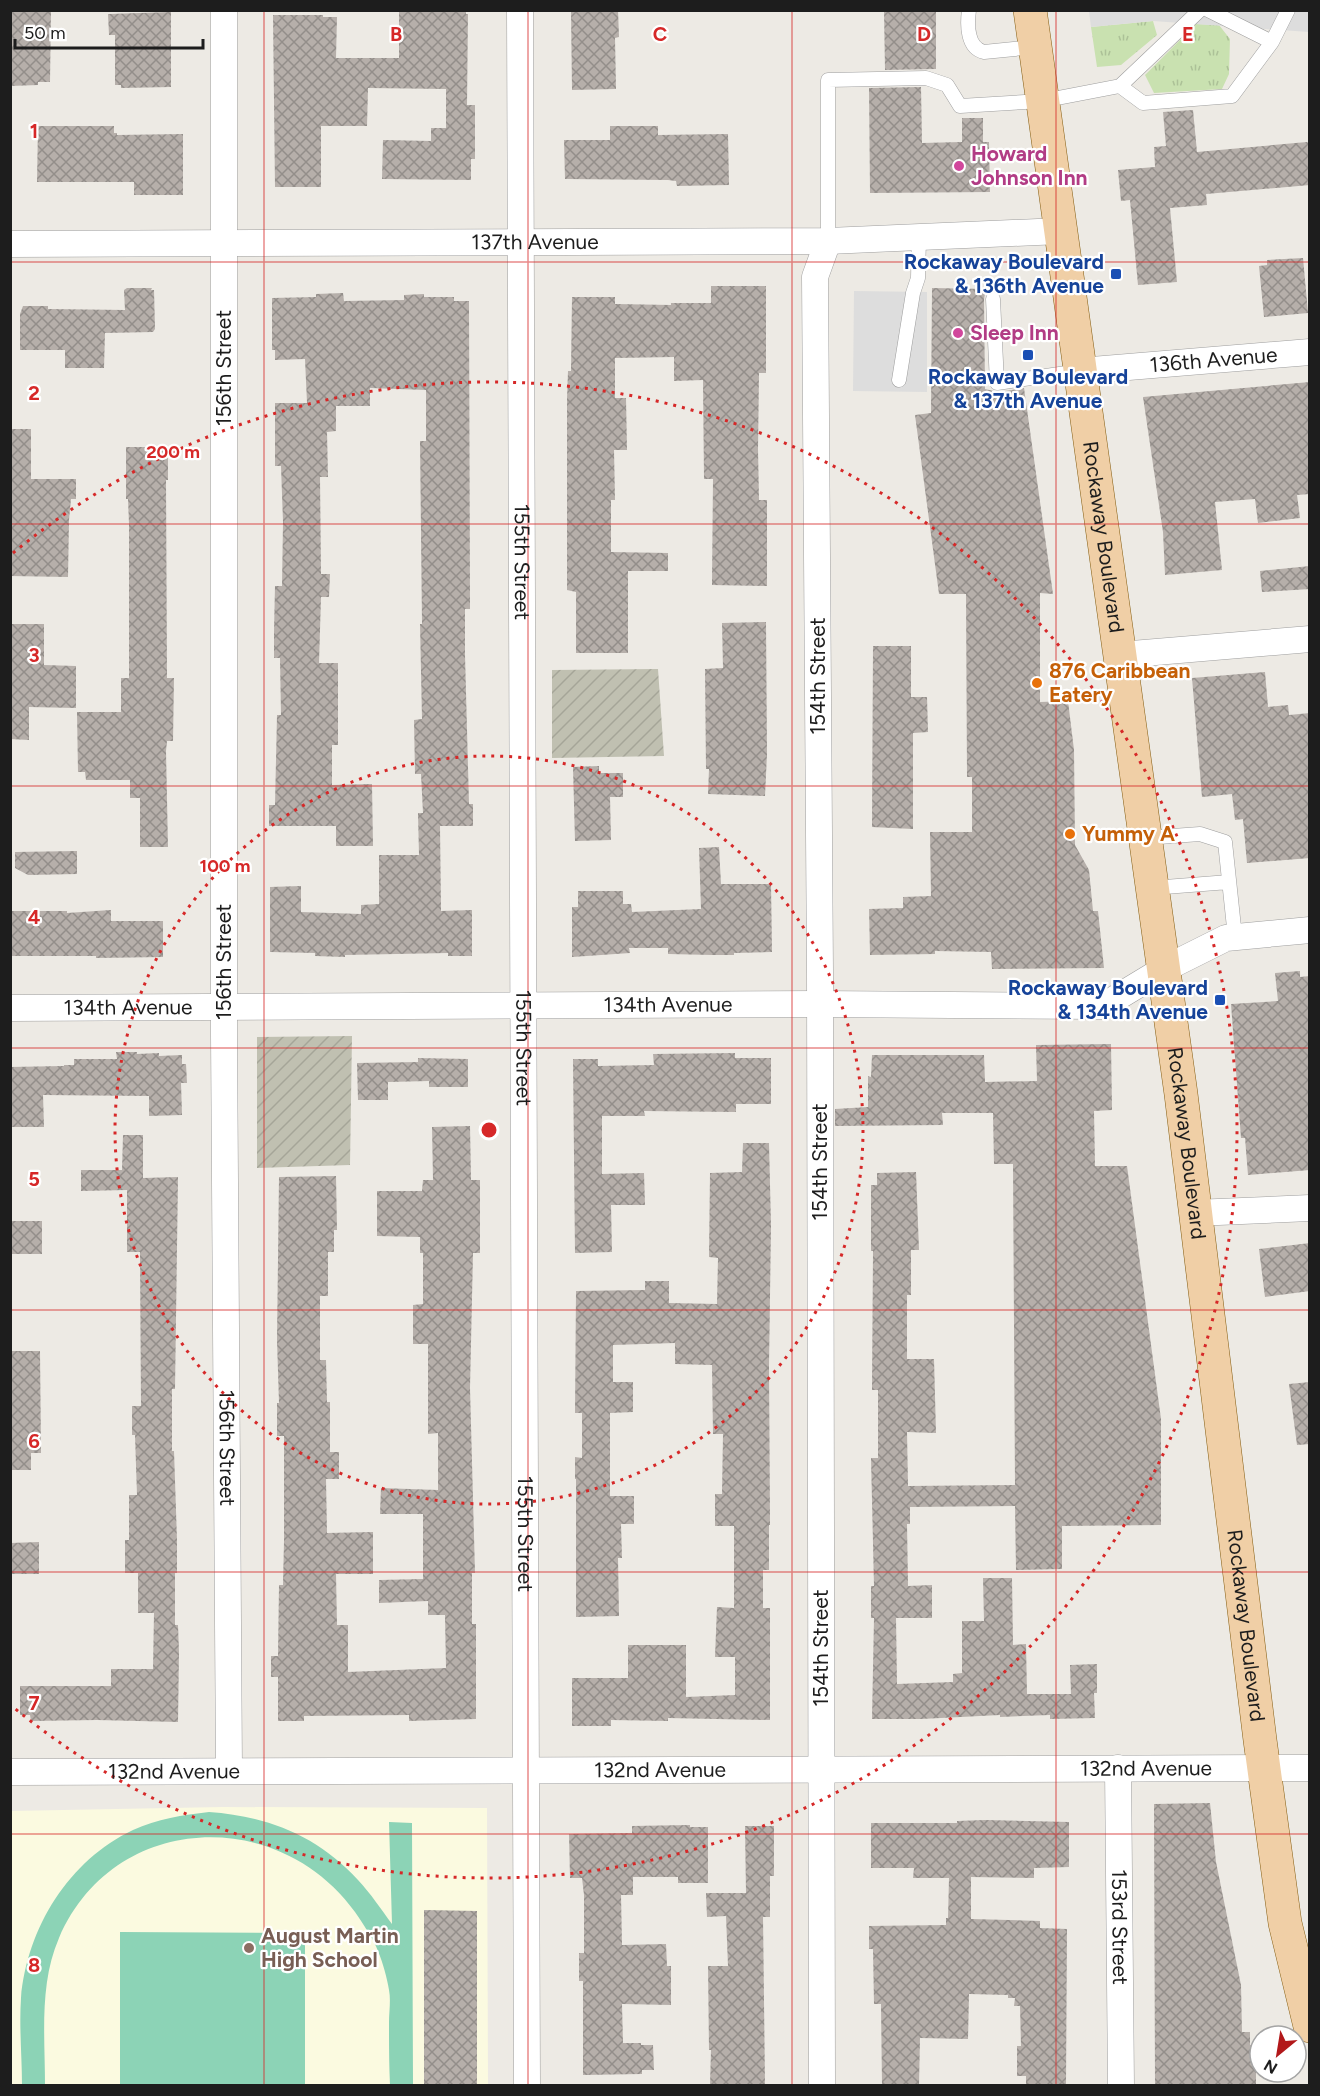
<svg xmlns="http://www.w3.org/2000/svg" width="1320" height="2096" font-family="Figtree,sans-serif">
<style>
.education{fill:#fbfae0}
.construction{fill:url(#construction-furrows)}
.grass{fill:url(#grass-tufts)}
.pitch{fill:#8cd3b6}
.parking{fill:#ddd}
.building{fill:url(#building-cross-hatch)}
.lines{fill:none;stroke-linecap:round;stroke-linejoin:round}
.lane-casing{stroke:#9e9e9e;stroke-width:15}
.street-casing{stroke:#9e9e9e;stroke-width:27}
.primary-casing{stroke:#845d12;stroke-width:34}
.lane{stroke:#fff;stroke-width:14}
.street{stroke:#fff;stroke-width:26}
.primary{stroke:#f0cfa6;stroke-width:33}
.grid{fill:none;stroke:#d62828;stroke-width:1.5;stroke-opacity:0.55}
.ring{fill:none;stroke:#d62828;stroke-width:3;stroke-dasharray:3 6}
.hotel-dot{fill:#d1479c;stroke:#fff;stroke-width:2}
.transit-dot{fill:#1a4fb4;stroke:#fff;stroke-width:2}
.food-dot{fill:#e8710a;stroke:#fff;stroke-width:2}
.education-dot{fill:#8d6e63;stroke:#fff;stroke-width:2}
.labels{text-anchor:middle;stroke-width:4.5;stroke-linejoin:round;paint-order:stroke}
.hotel-label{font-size:21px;font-weight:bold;fill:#b23c85;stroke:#fff;text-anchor:start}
.street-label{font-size:21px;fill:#1d1d1d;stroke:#fff}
.transit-label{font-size:21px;font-weight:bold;fill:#164399;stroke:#fff;text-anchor:end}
.food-label{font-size:21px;font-weight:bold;fill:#c56008;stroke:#fff;text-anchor:start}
.education-label{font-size:21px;font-weight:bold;fill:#785e54;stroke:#fff;text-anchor:start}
.grid-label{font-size:20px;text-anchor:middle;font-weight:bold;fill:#d62828;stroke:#fff;stroke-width:4.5;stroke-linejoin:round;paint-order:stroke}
.centre{fill:#d62828;stroke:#fff;stroke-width:3}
.ring-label{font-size:18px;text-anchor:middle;font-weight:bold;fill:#d62828;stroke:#fff;stroke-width:4.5;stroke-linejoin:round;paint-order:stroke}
</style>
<defs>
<pattern id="construction-furrows" width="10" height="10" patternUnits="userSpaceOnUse" patternTransform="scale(1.5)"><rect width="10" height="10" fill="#c0c0b1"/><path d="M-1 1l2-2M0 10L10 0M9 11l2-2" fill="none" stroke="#a5a598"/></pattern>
<pattern id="grass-tufts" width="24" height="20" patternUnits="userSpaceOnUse" patternTransform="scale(1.5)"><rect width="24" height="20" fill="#c9e1b0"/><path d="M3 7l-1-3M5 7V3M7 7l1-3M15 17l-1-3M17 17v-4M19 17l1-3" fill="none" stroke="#acc197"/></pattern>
<pattern id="building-cross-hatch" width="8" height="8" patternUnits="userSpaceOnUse" patternTransform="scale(1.5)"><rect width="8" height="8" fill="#b6afaa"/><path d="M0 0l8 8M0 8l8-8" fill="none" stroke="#938e8a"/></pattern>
</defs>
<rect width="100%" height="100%" fill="#edeae4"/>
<!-- education -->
<path class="education" d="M223 1807 487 1808 488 2085H11L10 1811Z"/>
<!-- construction -->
<path class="construction" d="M658 669 664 756 552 758V670Z
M352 1036 350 1165 257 1168V1037Z"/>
<!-- grass -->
<path class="grass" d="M1153 21 1157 35 1121 65 1097 67 1091 27Z
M1196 24 1219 25 1230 39 1229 74 1222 89 1154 93 1145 75Z"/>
<!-- pitch -->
<path class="pitch" d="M209 1812C267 1816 318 1836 358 1880 371 1894 381 1909 392 1924L389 1822 412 1823 413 2085H390C389 2064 389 2043 389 2022 389 2012 391 2000 389 1990 387 1978 383 1963 378 1951 373 1938 363 1924 355 1912 278 1805 113 1812 59 1938 39 1984 45 2037 45 2085H22C22 2057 19 2027 21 1998 27 1928 69 1860 133 1830 157 1819 183 1815 209 1812Z
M120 1932 305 1933V2085H120Z"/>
<!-- parking -->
<path class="parking" d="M1089 11H1309V32L1153 21 1091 27Z
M854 291 927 292V392L853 391Z"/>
<!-- building -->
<path class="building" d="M10 10H51L50 82H38V85L10 86Z
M399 10H466V14H468L467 105H475V159H471V180L382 179 383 140 431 141V128H446V89L368 88 367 126H321V187H275L273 15H323V17H337L336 58H399Z
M571 10H618L619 37 615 38 616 89 572 90Z
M884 10H936V69L885 70Z
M171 12V87L121 88V85H115V35H109L108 14Z
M921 87 922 143 962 142V118H983V142H989L990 192 870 193 869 88Z
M1193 110 1197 152 1307 142 1310 144V185L1206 194 1207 205 1170 208 1177 282 1138 285 1130 200 1121 201 1118 170 1155 167 1154 147 1166 146 1163 112Z
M38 126H114V133H117V135L183 134V195H134V182H37Z
M610 126H658V135L728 134 729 185 677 186 676 181 668 180 565 179 564 140H610Z
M1303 258 1308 313 1264 317 1259 266 1267 265V260Z
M711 286H766V373H759L758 449 759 500H767V586L712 585 713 479H704L703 380 674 381V357L615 358V398H626L627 450H614L615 500H611V552L668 553V571H628V653H576V592L567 590V399L568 371H571L572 297H615V304L671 305V303H711Z
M127 288H152L151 290H154L155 329 153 332 105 333 104 368H65V350H20V314L23 306H48V309L125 310 124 290Z
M932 288 986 289 984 299 985 389 998 392 1024 388 1053 594 1040 593V702L1068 701 1074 750 1075 845 1089 870 1093 911H1098L1104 968 992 969 991 952 935 951V954L870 955 869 909 903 908V897L931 896 930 832H972V777H967L966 594H939L915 415 931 413Z
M343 293 344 301 404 300V295L424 294V297H454V301H469L470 609H465V655L469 804H473V826H440L441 911 472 910V956H448V953L345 955V957L315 956V953L270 952V887L301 886V912L361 914V905L379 904V855H419L418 813H423L421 774H415L414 720 422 719 420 624H422L420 441H426V390L370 388V406H336V431L327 432 328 477H320L321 574H330L329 597H321L319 663H338V745H332V785L372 784 373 846H336V826H269V805H275L277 715H281L280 658H274V632L275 586H282L283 522 281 466H275V403H307L305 359 275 360V350H272V298L316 297V294Z
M1310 382V494L1297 495 1300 518 1258 523 1255 499 1215 502 1222 570 1165 575 1163 532 1143 397Z
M10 429H31V479H76V499H71L69 520 68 577 10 576Z
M126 447H168V480H166L167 678H174L173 741H167L166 751 168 847H140V798H130V780H86L85 772H78L77 712H121V678H129V524L128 499H126Z
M1310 566V589L1262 592 1260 571Z
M766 622 767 754 765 796 708 794 709 769H706L705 669 723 668 722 623Z
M10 624H44V665L76 666V708L29 707V740L10 739Z
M873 646H911V697H927L928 732 913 733V829L872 827Z
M1265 672 1268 707 1288 705 1289 715 1310 713V858L1247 863 1243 819 1235 820 1232 794 1202 797 1192 678Z
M599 766V773H623V797H610L611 840 575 841 573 767Z
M719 847 721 884H771L772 952 734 953V955H713L668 954V948H629L630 953 572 957V907H578V891H623V904H631L632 912 701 909 699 848Z
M77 851V874L28 875 15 868V852Z
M111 910V921H163V957L96 958V956H10V911H67V913Z
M1300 971V977L1310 976V1170L1248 1175 1245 1138H1241L1231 1004 1278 1001 1275 973Z
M1111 1044 1112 1110 1094 1111 1095 1166H1127L1161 1419V1525L1062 1526V1569L1016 1570 1015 1506 910 1507V1524H907L908 1586 932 1585V1618H896L897 1684 953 1682V1674L962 1673V1621H984L983 1578H1012L1013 1645 1026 1644 1027 1694H1071L1070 1665 1097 1664V1693H1094L1095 1718 1050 1719V1715L1000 1717V1715L921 1719H872L874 1618H871V1586H874L871 1458H878V1390H872L873 1251H871V1185H877V1173L916 1172 919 1250H911V1295H907V1359H934L936 1433 907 1432 908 1486 1015 1485 1013 1164H994L993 1113H942L943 1125 835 1126V1109L868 1107V1076L871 1077 872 1055H984L985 1082 1037 1081 1036 1045Z
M116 1052H137V1054L159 1053V1056L182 1055V1064H186L187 1083H181L182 1115 149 1116V1096L43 1095 44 1127H11L10 1067 64 1066V1065H74V1059H117Z
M735 1053V1058H771V1104H736V1112L644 1111 645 1116H602V1174L644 1173 645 1205H611L612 1252 575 1253 573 1059H598V1066L654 1065 653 1054Z
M418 1058 468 1059V1087H429V1081L388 1082V1100H358L357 1063 418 1062Z
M470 1126 471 1180H480V1253H473L470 1388 475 1573H472V1624H476V1719L409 1721V1715L304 1716V1721H278V1677H271V1656H278L279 1585H283L284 1541V1436H277V1403H279L277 1340 279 1177 336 1176 337 1230H334V1252H328V1296H320V1360H326L327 1402H330V1452H339V1479H326L327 1533 373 1532V1574H336L337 1625H348V1672L446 1668 445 1615H428V1601L379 1603V1580L423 1579V1514H380L381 1488 438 1490V1433L428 1434V1344H413V1305L423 1304V1253H420V1237L377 1236V1191H422L423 1180H433L432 1127Z
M123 1135H143V1178L178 1177 175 1389H172V1451H174L177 1540V1573H175V1625H178L179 1652 178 1722 97 1720 31 1721 30 1715H20V1686H111V1669H153L154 1613H138V1573H125V1540H129V1495H137L135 1435H132V1406H141L140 1252H127V1190L81 1191V1170H122Z
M743 1143H769L771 1226 769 1366 770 1525H769V1570H763V1608H770V1720L668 1718V1721L611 1720V1726H572V1678H628V1645H686V1697L735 1695V1657H715L717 1607 734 1608V1526H715V1494H722L723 1434H713L712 1365 675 1364V1343L613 1345V1382H633V1412L610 1413V1496H634V1524H621L622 1558H618L619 1616 576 1617V1479H575V1457L582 1458V1413H575L576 1291 645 1290V1281H669V1303L717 1304 718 1258 709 1257 710 1173 742 1172Z
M10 1221H42V1254H10Z
M1310 1243V1291L1265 1297 1259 1249Z
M10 1351H40L41 1453H31V1470H10Z
M1310 1382V1444L1297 1445 1289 1384Z
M39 1542V1574H10V1543Z
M1210 1803 1216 1862 1241 1985 1242 2032H1250V2045L1256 2044V2085H1155L1154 1804Z
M985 1820 1069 1822V1867L1034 1868V1878L971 1877V1919L1040 1921V1928L1067 1929 1066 2085H1026V2076H1017V2046H1021L1020 2006H1014L1015 1998H1008V1995L969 1994 968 2039 920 2038 919 2085H882L881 2004H874L873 1949H869V1926L946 1925V1918H948L949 1878H913L914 1868H871V1823H957V1821Z
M690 1825V1827H708V1883H678V1877H633V1895H621L622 1945 666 1944 667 1966H671V2005L622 2004 623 2043H641V2045H653L654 2070H642V2074L583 2075V1981H579V1953H584V1895L582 1878H570L569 1834 632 1833V1826Z
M745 1826H774V1876H770V1917H763L765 2085H710L711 2050H709L708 1966H728L726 1916 707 1917 706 1893H746Z
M424 1910 477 1911V2085H424Z"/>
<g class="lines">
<defs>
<path id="lane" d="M969 10C967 25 967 48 984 52L1034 47
M1208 10 1272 42 1288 10
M1120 86 1143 103 1232 96 1272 42
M828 241V80L926 78 947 85 960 106 1042 101 1120 86 1200 10
M993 299 997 383 1080 371
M899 380 913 293 918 278 919 238
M1145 838 1200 834 1225 842 1235 937
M1152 888 1229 882"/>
<g id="street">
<path id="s1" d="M224 10V1035L229 1770"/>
<path id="s2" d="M520 10 527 2086"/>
<path id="s3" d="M10 244 828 241 1060 231"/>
<path id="s4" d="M1080 371 1310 352"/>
<path d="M1120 655 1310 639"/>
<path id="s5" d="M10 1008 819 1004 1103 1006 1164 969 1226 938 1310 930"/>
<path d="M1194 1213 1310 1208"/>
<path id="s6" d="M1118 1768 1121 2086"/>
<path id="s7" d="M10 1772 1310 1768"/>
<path d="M822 2086 820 973 815 277 828 241"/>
</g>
<g id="primary">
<path id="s8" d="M1030 10 1181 1094 1260 1740 1285 1923 1310 2026"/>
</g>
</defs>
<!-- lane casing -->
<use href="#lane" class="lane-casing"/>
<!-- street casing -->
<use href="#street" class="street-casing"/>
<!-- primary casing -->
<use href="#primary" class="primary-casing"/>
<!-- lane -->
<use href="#lane" class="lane"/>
<!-- street -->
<use href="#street" class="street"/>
<!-- primary -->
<use href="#primary" class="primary"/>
</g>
<!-- grid -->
<path class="grid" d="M264 10V2086M528 10V2086M792 10V2086M1056 10V2086M10 262H1310M10 524H1310M10 786H1310M10 1048H1310M10 1310H1310M10 1572H1310M10 1834H1310"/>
<!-- distance rings -->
<g class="ring">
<circle cx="489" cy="1130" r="374"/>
<path d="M13 553A748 748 0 1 1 13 1707"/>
</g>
<!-- markers -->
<g class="hotel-dot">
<circle cx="959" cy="166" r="6"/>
<circle cx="958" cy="333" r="6"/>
</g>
<g class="transit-dot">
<rect x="1110" y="268" width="12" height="12" rx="3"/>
<rect x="1022" y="349" width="12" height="12" rx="3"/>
<rect x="1214" y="994" width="12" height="12" rx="3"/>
</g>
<g class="food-dot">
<circle cx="1037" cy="683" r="6"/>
<circle cx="1070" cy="834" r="6"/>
</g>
<circle class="education-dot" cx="249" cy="1948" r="6"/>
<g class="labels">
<!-- hotel labels -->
<g class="hotel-label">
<text x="971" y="161">Howard<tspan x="971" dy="24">Johnson Inn</tspan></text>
<text x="970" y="340">Sleep Inn</text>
</g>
<!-- street labels -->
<g class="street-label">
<text dy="7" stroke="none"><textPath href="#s3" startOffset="525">137th Avenue</textPath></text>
<text dy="7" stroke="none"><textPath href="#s4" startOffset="134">136th Avenue</textPath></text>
<text transform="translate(224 368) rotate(-90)" y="7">156th Street</text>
<text dy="7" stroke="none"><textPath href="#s8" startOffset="532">Rockaway Boulevard</textPath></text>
<text dy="7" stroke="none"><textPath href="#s2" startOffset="552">155th Street</textPath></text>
<text transform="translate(818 676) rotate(-90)" y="7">154th Street</text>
<text transform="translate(224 962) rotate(-90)" y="7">156th Street</text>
<text dy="7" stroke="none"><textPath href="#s5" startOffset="658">134th Avenue</textPath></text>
<text dy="7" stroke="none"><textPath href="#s5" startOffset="118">134th Avenue</textPath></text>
<text dy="7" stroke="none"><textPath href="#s2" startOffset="1038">155th Street</textPath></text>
<text dy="7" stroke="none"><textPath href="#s8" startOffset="1144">Rockaway Boulevard</textPath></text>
<text transform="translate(820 1162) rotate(-90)" y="7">154th Street</text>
<text dy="7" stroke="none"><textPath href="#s1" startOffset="1438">156th Street</textPath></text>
<text dy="7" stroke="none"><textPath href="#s2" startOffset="1524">155th Street</textPath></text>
<text dy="7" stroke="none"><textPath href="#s8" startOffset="1630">Rockaway Boulevard</textPath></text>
<text transform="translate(821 1648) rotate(-90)" y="7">154th Street</text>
<text dy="7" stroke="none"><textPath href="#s7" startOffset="1136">132nd Avenue</textPath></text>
<text dy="7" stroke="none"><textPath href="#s7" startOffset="650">132nd Avenue</textPath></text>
<text dy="7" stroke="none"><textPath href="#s7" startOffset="164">132nd Avenue</textPath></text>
<text dy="7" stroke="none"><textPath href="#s6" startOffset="159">153rd Street</textPath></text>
</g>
<!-- transit labels -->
<g class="transit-label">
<text x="1104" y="269">Rockaway Boulevard<tspan x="1104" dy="24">&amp; 136th Avenue</tspan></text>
<text x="1028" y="384" text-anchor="middle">Rockaway Boulevard<tspan x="1028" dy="24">&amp; 137th Avenue</tspan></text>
<text x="1208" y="995">Rockaway Boulevard<tspan x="1208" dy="24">&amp; 134th Avenue</tspan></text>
</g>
<!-- food labels -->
<g class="food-label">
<text x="1049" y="678">876 Caribbean<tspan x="1049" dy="24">Eatery</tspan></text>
<text x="1082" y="841">Yummy A</text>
</g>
<!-- education labels -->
<g class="education-label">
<text x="261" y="1943">August Martin<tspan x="261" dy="24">High School</tspan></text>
</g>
</g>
<g class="grid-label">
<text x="396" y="41">B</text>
<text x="660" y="41">C</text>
<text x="924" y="41">D</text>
<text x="1188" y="41">E</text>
<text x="34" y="138">1</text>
<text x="34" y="400">2</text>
<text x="34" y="662">3</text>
<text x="34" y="924">4</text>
<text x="34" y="1186">5</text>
<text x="34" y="1448">6</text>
<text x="34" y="1710">7</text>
<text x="34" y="1972">8</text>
</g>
<circle cx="489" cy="1130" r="9" class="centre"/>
<g class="ring-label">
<text x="173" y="458">200 m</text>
<text x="225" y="872">100 m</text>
</g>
<!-- border -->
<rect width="1320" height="2096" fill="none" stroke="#1d1d1d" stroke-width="24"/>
<!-- north arrow -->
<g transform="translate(1278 2054) rotate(210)"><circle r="28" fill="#ffffff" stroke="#a5a5a5" stroke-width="1.5"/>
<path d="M0-4.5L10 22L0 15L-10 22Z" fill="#b2181a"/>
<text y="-9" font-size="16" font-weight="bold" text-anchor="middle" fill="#1d1d1d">N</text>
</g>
<!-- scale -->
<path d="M15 39v9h188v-9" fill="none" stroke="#1d1d1d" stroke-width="3"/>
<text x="24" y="39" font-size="18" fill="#1d1d1d" stroke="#ffffff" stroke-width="4.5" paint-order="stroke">50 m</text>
</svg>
